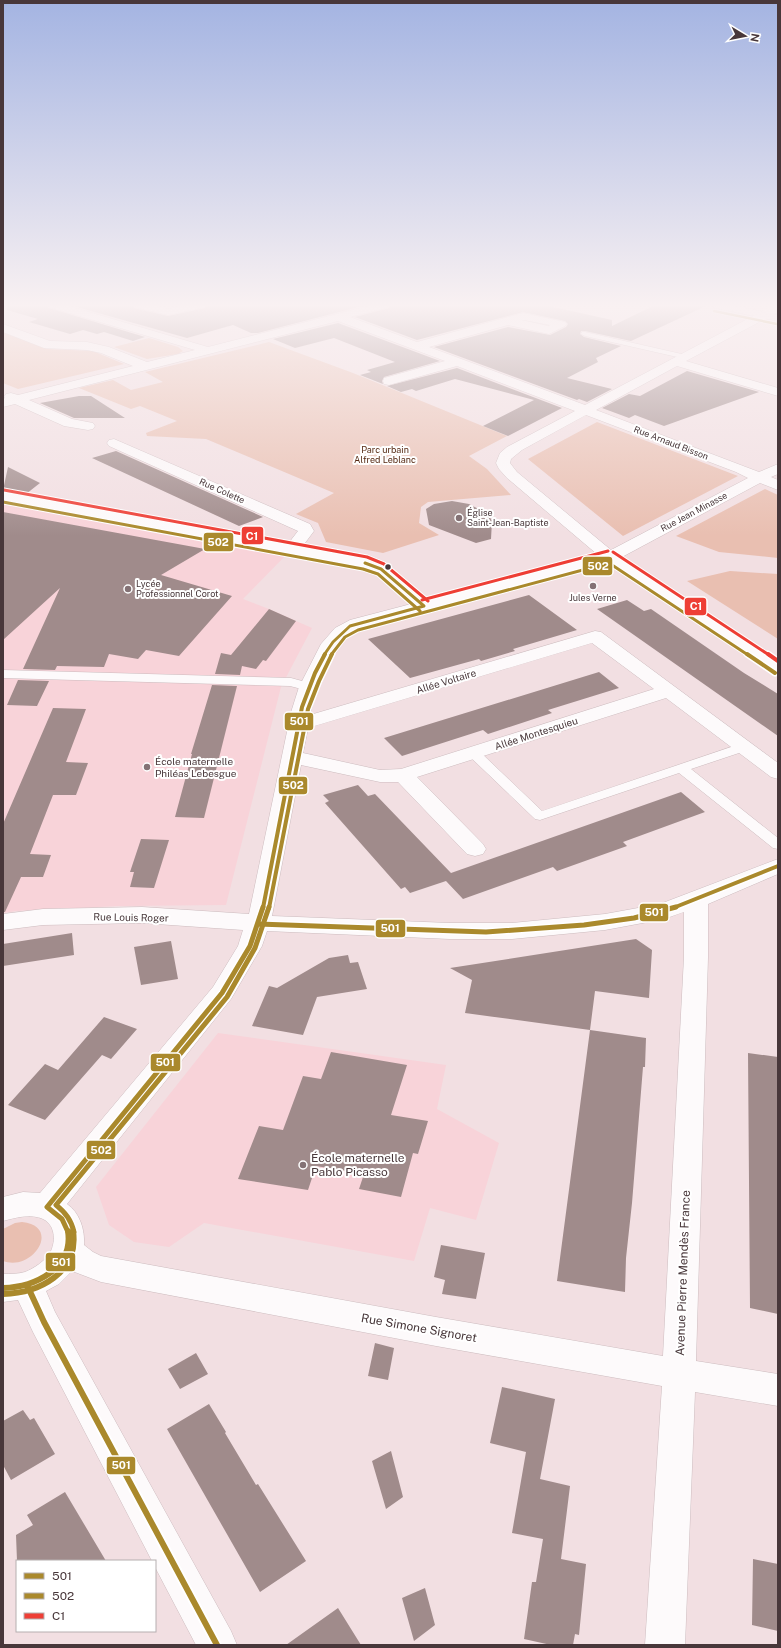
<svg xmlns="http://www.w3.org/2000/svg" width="781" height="1648" viewBox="0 0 781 1648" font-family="'Public Sans',sans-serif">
  <rect width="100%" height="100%" fill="#f2dfe2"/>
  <path fill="#f8d3d9" d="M3 501 289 552 243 599 269 609 312 628 281 687 226 905 119 906 16 911 3 913Z
    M218 1033 446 1065 437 1109 499 1143 476 1220 430 1208 414 1261 204 1223 169 1247 134 1242 109 1225 96 1187Z"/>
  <path fill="#e9bfb1" d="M3 331 47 349 93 351 124 364 18 389 3 383Z
    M149 338 178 347 183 351 178 354 147 359 114 347Z
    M269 342 353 373 507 436 469 456 487 469 511 495 428 502 421 507 419 523 439 535 383 553 326 542 318 523 296 514 334 493 206 439 147 436 146 433 177 421 140 406 131 409 79 388 113 380 131 390 163 382 145 372Z
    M597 422 738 476 623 536 528 459Z
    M765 489 778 495V558L719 552 676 536Z
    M730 571 778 574V639L687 581Z
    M22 1222C62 1226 33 1272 3 1261V1229L15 1223Z"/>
  <path fill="#a08b8b" d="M7 305H46L49 308 145 337 133 341 104 332 97 334 83 330 70 334 29 322 38 319 7 310Z
    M70 305H131L134 308 168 316 205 308 208 305H366L258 333H251L233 325 187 338Z
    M392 305H544L612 320V326L655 305H708L631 341 585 331H581L580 334 584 337 621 346 596 358 598 362 567 378 612 389 587 402 579 399 577 400 434 347 508 327 550 335 566 327 568 324 565 321 523 312 417 340 355 317 389 308Z
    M338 323 440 361 384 377 382 381 383 384 360 375 371 372 367 370 395 362 334 338 295 348 273 339Z
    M457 368 562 408 508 436 483 426 534 400 455 379 416 391 412 389 401 392 387 386Z
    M687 371 759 392 664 426 635 415 629 418 602 408 629 394 640 396Z
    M79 396H91L125 418H74L40 403Z
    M116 451 263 517 239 526 92 458Z
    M8 467 40 483 26 494 3 490Z
    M452 501 469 504 488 514 492 521 491 539 476 543 429 525 426 509 434 504Z
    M3 512 205 549 161 575 232 596 179 656 146 650 138 659 109 654 104 667 57 666 55 670 23 669 60 588 3 640Z
    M529 595 577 630 513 649 515 651 481 661 479 659 410 678 368 639Z
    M627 600 644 611 651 609 744 673 778 694V736L597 609Z
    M269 609 296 621 266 661 263 660 256 669 242 666 240 675 215 674 221 653 231 655Z
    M599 672 619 688 548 710 552 713 488 734 483 730 402 756 384 738Z
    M18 680 49 681 37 706 7 705Z
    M212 685 237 686 204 818 175 817 192 754H191Z
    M53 708 86 709 66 762 88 763 76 795H53L30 854 51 855 43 877H21L5 912H3V824Z
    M358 785 368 796 375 794 451 873 681 792 705 812 623 842 627 846 557 871 553 867 463 899 446 881 410 893 405 887 401 889 325 803 329 801 323 795Z
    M141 839 169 840 154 888 130 887 134 872H130Z
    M72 933 74 955 3 966V944Z
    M636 939 652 950 649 998 595 991 590 1030 465 1013 472 980 450 968Z
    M171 941 178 979 141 985 134 947Z
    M348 955 350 963 358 962 367 989 317 997 303 1035 252 1026 269 986 277 988 329 958Z
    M104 1017 137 1029 111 1059 102 1055 45 1120 8 1105 45 1064 58 1070Z
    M590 1030 646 1038 645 1067H643L632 1203 626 1258 625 1292 557 1281Z
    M331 1052 407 1065 391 1115 428 1121 418 1154 413 1153 401 1197 359 1189 364 1174 316 1166 308 1190 238 1179 259 1126 283 1130 303 1076 321 1079Z
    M748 1053 778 1057V1314L750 1308Z
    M441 1245 485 1253 476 1299 442 1294 445 1280 434 1277Z
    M375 1343 394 1348 388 1380 368 1376Z
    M196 1353 208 1374 180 1389 168 1369Z
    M502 1387 555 1399 540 1479 570 1486 561 1559 586 1564 579 1635 575 1634 573 1645H551L524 1639 532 1582H536L543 1539 512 1533 526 1452 490 1443Z
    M209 1404 226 1432 225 1433 256 1485 258 1484 306 1561 260 1592 167 1429Z
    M23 1410 30 1420 34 1418 55 1454 11 1480 3 1465V1421Z
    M391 1451 403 1497 386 1509 372 1461Z
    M65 1492 106 1561H17L16 1535 33 1525 27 1515Z
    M753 1559 778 1564V1631L752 1625Z
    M425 1588 435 1625 414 1641 402 1598Z
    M338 1608 361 1645H286Z"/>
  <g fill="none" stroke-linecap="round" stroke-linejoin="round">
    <g stroke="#cdbcbf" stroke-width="1">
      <path id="lane" d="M582 332H585L686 355 690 357 686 359 585 336 581 334Z
        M3 670 291 678 313 684 315 687 313 690 309 691 290 686 3 678Z
        M743 743 748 744 749 747 748 750 691 769 778 838V849L773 848 679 773 540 820 535 819 466 753 468 750H478L542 811Z"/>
    </g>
    <g stroke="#cdbcbf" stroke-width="1">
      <path id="street" d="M47 305H65L208 347 372 305H391L389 307 350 317 417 342 523 313 565 322 567 324 565 326 549 334 508 325 429 347 585 405 774 305H778V312L686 361 778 388V396L677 366 596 410 759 472 778 464V474L771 477 778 480V490L760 483 622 557 778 660V674L771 672 607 563 362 628C357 631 351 633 346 637 331 651 314 694 310 715L595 631 601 632 778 763V779L771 777 666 698 417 777 483 844 486 849 483 854 475 856 467 854 398 782H380L301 765 272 916 450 923H512L605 914 660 904 778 859V874L708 904V957L696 1361 778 1374V1406L695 1392 685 1645H645L662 1386 436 1346 101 1282 72 1271 59 1284 46 1291 55 1312 231 1631 237 1645H196L155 1567V1561H152L33 1332 18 1300 3 1302V1274C10 1274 18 1274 25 1272 33 1269 47 1260 51 1251 56 1240 55 1225 43 1219 31 1213 14 1218 3 1221V1197L23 1192 40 1193 213 987 238 946 243 930 142 923 43 925 3 930V914L43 909 142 907 249 914 288 727 287 725 299 687 321 644 335 628 350 620 411 604 375 573 361 567 3 501V491L288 544 298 531 109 446 107 443 109 440 114 439 310 524 314 531 302 547 365 558 387 565 427 600 598 555 507 478 499 469 496 463 500 453 507 447 575 411 457 366 389 385 384 384 383 381 384 378 445 361 338 321 29 400 72 419 93 423 95 426 93 429 88 430 64 426 15 404 3 407V399L5 398 4 397 6 394 11 393 18 395 133 366 101 353 87 350 44 348 3 332V324L50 341 87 342 109 347 147 362 195 350 49 307ZM521 320H524L550 325 548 326ZM586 415 736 472 748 478 611 550 517 472 510 463 511 459 522 450ZM592 643 654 689 401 769 380 770 303 753 308 728ZM684 912V957L663 1356 436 1317 101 1256 93 1252 84 1245C85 1230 80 1213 67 1204L231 999 262 946 267 931 450 939H512L605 930 664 919Z
        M132 305H152L168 309 186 305H207L205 307 168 315 134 307Z"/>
    </g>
    <g stroke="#cdbcbf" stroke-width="1">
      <path id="secondary" d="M709 305H731L778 315V321L715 308Z"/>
    </g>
    <use href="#lane" fill="#fdfafb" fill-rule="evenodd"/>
    <use href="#street" fill="#fdfafb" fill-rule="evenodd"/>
    <use href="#secondary" fill="#f4edf0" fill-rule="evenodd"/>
    <g stroke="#fff" stroke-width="5">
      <path id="bus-1-far3" d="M365 563 381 569 424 606
        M324 655 333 642 350 626 424 606"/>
    </g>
    <g stroke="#fff" stroke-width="7">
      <path id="bus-1-far2" d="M263 908 302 707 315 673 325 654
        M673 908 778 866"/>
    </g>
    <g stroke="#fff" stroke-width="8">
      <path id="bus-1-far1" d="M258 924 486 932 584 925 634 918 676 907
        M47 1207 222 993 250 946 263 907
        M47 1207 62 1219 68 1232"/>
    </g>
    <g stroke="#fff" stroke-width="10">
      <path id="bus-1" d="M27 1285 44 1322 217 1645
        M3 1288C34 1287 74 1269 68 1231"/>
    </g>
    <g stroke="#fff" stroke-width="4">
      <path id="bus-2-far4" d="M714 311 777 324"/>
    </g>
    <g stroke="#fff" stroke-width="5">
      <path id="bus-2-far3" d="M3 502 363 569 378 574 420 611
        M331 655 345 637 358 630 609 563 748 655"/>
    </g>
    <g stroke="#fff" stroke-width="7">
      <path id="bus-2-far2" d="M747 654 775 673
        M269 908 308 709 319 681 332 654"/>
    </g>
    <g stroke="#fff" stroke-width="8">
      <path id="bus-2-far1" d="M74 1232C71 1220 66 1213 56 1205L227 997 255 948 269 907"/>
    </g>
    <g stroke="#fff" stroke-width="10">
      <path id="bus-2" d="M3 1294C39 1293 79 1273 73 1231"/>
    </g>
    <g stroke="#fff" stroke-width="5">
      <path id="bus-3-far1" d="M4 490 367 557 384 564 428 601
        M613 552 769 655
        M422 600 608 551"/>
    </g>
    <g stroke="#fff" stroke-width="7">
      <path id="bus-3" d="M768 654 778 661"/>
    </g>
    <use href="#bus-1-far3" stroke="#aa892c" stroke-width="3"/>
    <use href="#bus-1-far2" stroke="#aa892c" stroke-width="4"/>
    <use href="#bus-1-far1" stroke="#aa892c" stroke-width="5"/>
    <use href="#bus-1" stroke="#aa892c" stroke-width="6"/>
    <use href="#bus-2-far4" stroke="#aa892c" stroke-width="2.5"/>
    <use href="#bus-2-far3" stroke="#aa892c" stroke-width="3"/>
    <use href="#bus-2-far2" stroke="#aa892c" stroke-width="4"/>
    <use href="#bus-2-far1" stroke="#aa892c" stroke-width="5"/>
    <use href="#bus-2" stroke="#aa892c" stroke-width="6"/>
    <use href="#bus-3-far1" stroke="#ee3e35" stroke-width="3"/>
    <use href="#bus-3" stroke="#ee3e35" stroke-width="4"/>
  </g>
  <linearGradient id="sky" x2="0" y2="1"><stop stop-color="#a4b4e2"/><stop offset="0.57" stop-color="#f9f1f2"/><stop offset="1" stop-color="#f9f1f2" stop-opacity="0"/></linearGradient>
  <rect width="781" height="536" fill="url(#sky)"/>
  <g fill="#847275" stroke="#fff" stroke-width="1.5">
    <circle cx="459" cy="518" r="4"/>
    <circle cx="593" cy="586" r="4"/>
    <circle cx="128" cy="589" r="4"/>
    <circle cx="147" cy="767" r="4"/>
    <circle cx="303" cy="1165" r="4"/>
  </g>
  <circle fill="#48373a" stroke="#fff" stroke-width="1.5" cx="388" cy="567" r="3.5"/>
  <g text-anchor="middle" stroke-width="4" stroke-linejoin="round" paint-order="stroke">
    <g font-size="9" fill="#48373a" stroke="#fff">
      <text transform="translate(671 443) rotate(21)" y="3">Rue Arnaud Bisson</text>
      <text transform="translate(222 491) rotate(24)" y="3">Rue Colette</text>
      <text transform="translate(694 512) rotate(-28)" y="3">Rue Jean Minasse</text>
    </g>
    <g font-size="9" fill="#552912" stroke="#fff">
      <text x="385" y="453">Parc urbain<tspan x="385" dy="10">Alfred Leblanc</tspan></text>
    </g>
    <g font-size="9" fill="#48373a" stroke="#fff" text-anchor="start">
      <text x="467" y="516">Église<tspan x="467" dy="10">Saint-Jean-Baptiste</tspan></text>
      <text x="136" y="587">Lycée<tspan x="136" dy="10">Professionnel Corot</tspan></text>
      <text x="593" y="601" text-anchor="middle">Jules Verne</text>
    </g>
    <g font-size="10" fill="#48373a" stroke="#fff">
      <text transform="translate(446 681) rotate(-17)" y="4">Allée Voltaire</text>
      <text transform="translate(536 733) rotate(-18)" y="4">Allée Montesquieu</text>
      <text transform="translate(131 917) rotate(1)" y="4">Rue Louis Roger</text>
    </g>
    <g font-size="10" fill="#48373a" stroke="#fff" text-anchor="start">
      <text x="155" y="765">École maternelle<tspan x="155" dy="12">Philéas Lebesgue</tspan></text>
    </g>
    <g font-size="12" fill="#48373a" stroke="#fff" text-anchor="start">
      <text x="311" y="1162">École maternelle<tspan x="311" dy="14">Pablo Picasso</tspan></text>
    </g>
    <g font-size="12" fill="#48373a" stroke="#fff">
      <text transform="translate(683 1273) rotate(-88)" y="4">Avenue Pierre Mendès France</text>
      <text transform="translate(419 1328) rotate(10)" y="4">Rue Simone Signoret</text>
    </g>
  </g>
  <g stroke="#fff" stroke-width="1.5">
    <rect x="241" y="526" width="23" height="19" rx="4" fill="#ee3e35"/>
    <rect x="203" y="532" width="31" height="20" rx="4" fill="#aa892c"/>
    <rect x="582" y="556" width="31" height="20" rx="4" fill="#aa892c"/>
    <rect x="684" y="597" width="23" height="19" rx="4" fill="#ee3e35"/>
    <rect x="284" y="712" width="30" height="19" rx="4" fill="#aa892c"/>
    <rect x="278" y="776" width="30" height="19" rx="4" fill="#aa892c"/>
    <rect x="639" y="903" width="30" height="19" rx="4" fill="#aa892c"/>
    <rect x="375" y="919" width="31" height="19" rx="4" fill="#aa892c"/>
    <rect x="150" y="1053" width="31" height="19" rx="4" fill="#aa892c"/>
    <rect x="86" y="1140" width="30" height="20" rx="4" fill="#aa892c"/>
    <rect x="45" y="1252" width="31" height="20" rx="4" fill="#aa892c"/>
    <rect x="106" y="1456" width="30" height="19" rx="4" fill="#aa892c"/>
  </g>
  <g font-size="11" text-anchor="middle" font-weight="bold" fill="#fff">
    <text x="252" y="540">C1</text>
    <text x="218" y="546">502</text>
    <text x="598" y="570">502</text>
    <text x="696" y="610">C1</text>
    <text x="299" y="725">501</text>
    <text x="293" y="789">502</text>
    <text x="654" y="916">501</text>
    <text x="390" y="932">501</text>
    <text x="165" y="1066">501</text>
    <text x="101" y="1154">502</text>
    <text x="61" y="1266">501</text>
    <text x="121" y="1469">501</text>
  </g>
  <rect width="781" height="1648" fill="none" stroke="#48373a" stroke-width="8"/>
  <rect x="16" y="1560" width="140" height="72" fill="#ffffff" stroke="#b6afb0"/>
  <rect x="24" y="1573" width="20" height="6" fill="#aa892c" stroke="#b6afb0"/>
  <text x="52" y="1580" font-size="12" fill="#48373a">501</text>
  <rect x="24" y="1593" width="20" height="6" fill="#aa892c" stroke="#b6afb0"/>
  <text x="52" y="1600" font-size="12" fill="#48373a">502</text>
  <rect x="24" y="1613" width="20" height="6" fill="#ee3e35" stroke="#b6afb0"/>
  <text x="52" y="1620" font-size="12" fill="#48373a">C1</text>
  <g transform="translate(745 36) rotate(100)" stroke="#ffffff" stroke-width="3" paint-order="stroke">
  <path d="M0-3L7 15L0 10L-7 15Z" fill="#48373a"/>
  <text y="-6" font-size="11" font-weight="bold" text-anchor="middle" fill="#48373a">N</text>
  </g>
</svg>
